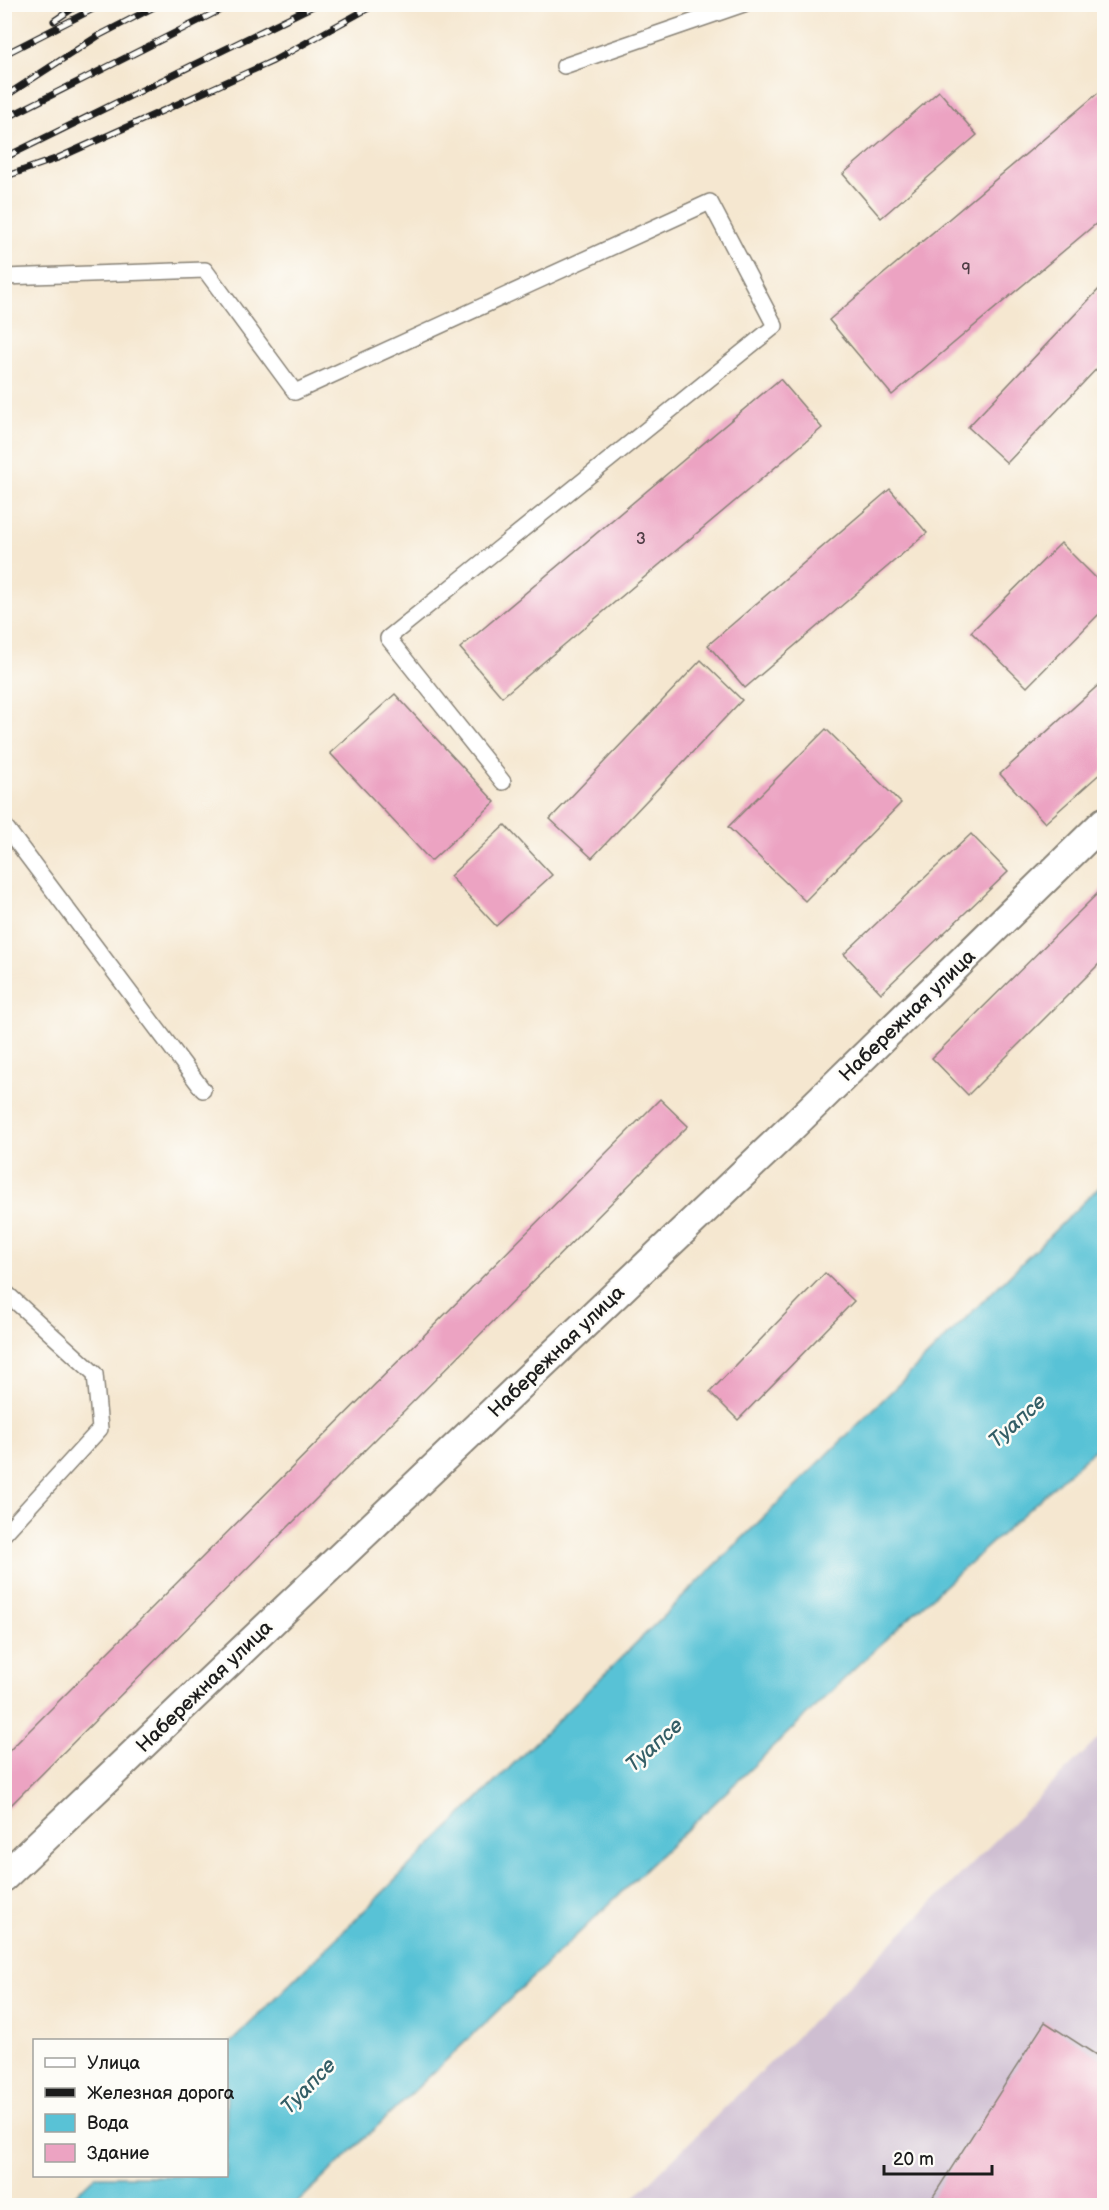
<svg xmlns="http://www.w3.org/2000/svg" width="1109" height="2210" viewBox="0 0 1109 2210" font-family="'Balsamiq Sans',sans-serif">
  <rect width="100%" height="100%" fill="#fdfcf7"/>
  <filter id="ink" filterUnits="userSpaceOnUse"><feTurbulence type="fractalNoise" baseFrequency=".0167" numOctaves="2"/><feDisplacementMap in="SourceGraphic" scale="12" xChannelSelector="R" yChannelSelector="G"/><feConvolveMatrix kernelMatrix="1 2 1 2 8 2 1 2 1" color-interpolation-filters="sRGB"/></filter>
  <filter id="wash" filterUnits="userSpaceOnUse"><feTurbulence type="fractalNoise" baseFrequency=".008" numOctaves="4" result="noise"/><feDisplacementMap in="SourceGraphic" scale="24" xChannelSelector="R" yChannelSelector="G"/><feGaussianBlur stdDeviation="1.35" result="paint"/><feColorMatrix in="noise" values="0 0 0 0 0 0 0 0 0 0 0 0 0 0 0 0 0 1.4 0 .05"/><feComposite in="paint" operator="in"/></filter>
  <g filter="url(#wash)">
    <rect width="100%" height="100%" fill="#f5e7d0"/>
    <path fill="#cebed1" d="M1104 1733V2205H626Z"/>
    <path fill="#59c2d6" stroke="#3a6f79" stroke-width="1.5" d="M1104 1182V1441L889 1636 295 2205H64L95 2176H226L227 2046Z"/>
    <g id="blocks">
      <path fill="#eca3c2" d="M1104 88V217L892 395 829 320Z
        M939 91 977 135 881 218 843 174Z
        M1104 284V361L1007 463 968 427Z
        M780 379 822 428 502 697 460 648Z
        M890 489 927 533 745 688 708 645Z
        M1061 543 1104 586V609L1027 687 971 632Z
        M701 660 742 700 592 858 550 819Z
        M1104 680V770L1045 823 1000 774Z
        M395 694 495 802 431 861 330 753Z
        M826 729 901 803 805 901 728 827Z
        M505 825 552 875 496 926 450 876Z
        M971 834 1008 872 881 993 844 954Z
        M1104 887V959L968 1095 932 1058Z
        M660 1099 688 1126 4 1812V1756Z
        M825 1273 854 1301 738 1420 710 1392Z
        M1045 2022 1104 2060V2206H927Z"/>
    </g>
  </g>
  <g filter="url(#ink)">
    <use href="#blocks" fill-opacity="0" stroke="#888276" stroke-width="1.5"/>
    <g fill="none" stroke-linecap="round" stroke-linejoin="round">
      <g stroke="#888276" stroke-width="18">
        <path id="service" d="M564 66 744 4
          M4 277 205 270 295 392 710 202 775 326 388 638 503 782
          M4 825 203 1090
          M4 1291 95 1374 100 1429 4 1534"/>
      </g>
      <g stroke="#888276" stroke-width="32">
        <path id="minor" d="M4 1877 795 1124 1104 822"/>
      </g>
      <use href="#service" stroke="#fff" stroke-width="15"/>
      <use href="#minor" stroke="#fff" stroke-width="28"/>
      <g stroke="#1c1c1c" stroke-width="7">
        <path id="rail" d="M54 21 79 4
          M9 52 103 4
          M4 97 98 36 160 4
          M4 119 232 4
          M4 158 317 4
          M4 177 58 158 273 61 376 4"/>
      </g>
      <use href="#rail" stroke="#fdfcf7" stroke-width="4.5" stroke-dasharray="14" stroke-linecap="butt"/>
    </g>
  </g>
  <g text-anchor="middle" stroke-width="5" stroke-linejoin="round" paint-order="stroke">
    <g font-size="16" fill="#503e46">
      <text x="966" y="274">9</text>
      <text x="641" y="544">3</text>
    </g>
    <g font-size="20" fill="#1c1c1c" stroke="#fdfcf7">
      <text transform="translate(907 1015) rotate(-44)" y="7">Набережная улица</text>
      <text transform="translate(556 1351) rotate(-44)" y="7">Набережная улица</text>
      <text transform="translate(204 1686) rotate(-44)" y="7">Набережная улица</text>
    </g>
    <g font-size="21" font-style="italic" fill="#345e66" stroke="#fdfcf7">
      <text transform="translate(1017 1421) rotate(-42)" y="7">Туапсе</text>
      <text transform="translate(654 1745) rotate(-42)" y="7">Туапсе</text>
      <text transform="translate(308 2086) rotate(-46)" y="7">Туапсе</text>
    </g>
  </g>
  <rect width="1109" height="2210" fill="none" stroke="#fdfcf7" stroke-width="24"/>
  <rect x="33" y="2039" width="195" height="138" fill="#fdfcf7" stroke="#a3a29f" stroke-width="1.5"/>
  <rect x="45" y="2058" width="30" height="9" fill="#ffffff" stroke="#a3a29f" stroke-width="1.5"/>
  <text x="87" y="2069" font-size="18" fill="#1c1c1c">Улица</text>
  <rect x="45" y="2088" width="30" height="9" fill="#1c1c1c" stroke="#a3a29f" stroke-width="1.5"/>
  <text x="87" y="2099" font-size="18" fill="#1c1c1c">Железная дорога</text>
  <rect x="45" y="2114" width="30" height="18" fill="#59c2d6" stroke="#a3a29f" stroke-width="1.5"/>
  <text x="87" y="2129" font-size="18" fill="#1c1c1c">Вода</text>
  <rect x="45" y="2144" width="30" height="18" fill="#eca3c2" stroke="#a3a29f" stroke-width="1.5"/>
  <text x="87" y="2159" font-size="18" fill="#1c1c1c">Здание</text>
  <path d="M884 2165v9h108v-9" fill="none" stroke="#1c1c1c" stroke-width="3"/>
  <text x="893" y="2165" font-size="18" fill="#1c1c1c" stroke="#fdfcf7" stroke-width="4.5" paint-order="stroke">20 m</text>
</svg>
